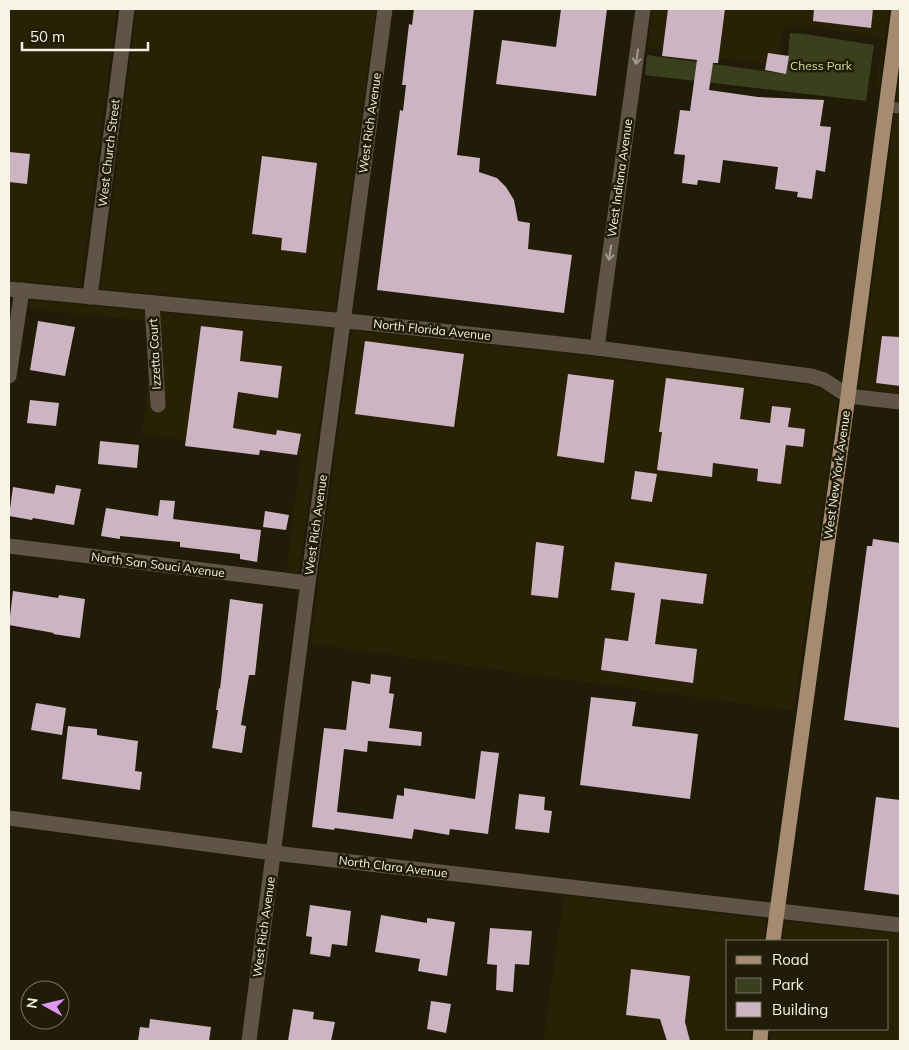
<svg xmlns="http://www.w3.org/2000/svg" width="909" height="1050" viewBox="0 0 909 1050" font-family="Mulish,sans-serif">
  <rect width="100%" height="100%" fill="#211c08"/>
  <path fill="#282105" d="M9 9H117L81 287 9 280Z
    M137 9H376L335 311 101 289Z
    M653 9H889L878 89H876L882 43 880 40 875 37 807 26 788 25 784 28 782 32 779 66 648 48Z
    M900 72V394L859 389Z
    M30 300 333 328 299 573 286 572 301 456 142 434 155 322 29 309Z
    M352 330 595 357 809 385 820 388 838 400 794 711 310 644Z
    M564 895 766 919 763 941H728V1029H752L750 1041H543Z
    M785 921 900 934V1041H770L771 1029H888V941H783Z"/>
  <path fill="#3a3f1e" d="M790 33 805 34 874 45 866 101 645 75 647 55 786 74Z"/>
  <path fill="#ccb4c3" d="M414 9H474L457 155 480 158 479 172 497 178 506 187 514 200 518 221 530 223 528 249 572 255 564 313 377 290 400 110 403 111 406 85H402L409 24 412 25Z
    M561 9H607L596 96 496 84 502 40 556 47Z
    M668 9H725L718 63H713L709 90 758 97 824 100 820 126 831 127 825 172 816 170 812 199 797 197 798 192 775 189 778 167 723 160 720 183 698 180 697 185 682 183 685 155 674 154 680 110 690 111 697 60 662 56Z
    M814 9H873L871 28 813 21Z
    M768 53 789 56 786 74 765 70Z
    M9 152 30 154 27 184 9 182Z
    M262 156 317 163 306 253 281 250 282 238 252 234Z
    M38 321 75 327 65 376 30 370Z
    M201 326 243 331 240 361 282 366 278 398 238 392 233 428 276 435 277 430 301 434 297 455 260 450 259 455 185 446Z
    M882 336 900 337V386L876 383Z
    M365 341 464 354 454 427 355 414Z
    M568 374 614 380 604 463 557 456Z
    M666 378 744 388 740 419 770 423 772 406 791 408 788 427 805 429 803 447 786 445 781 484 757 481 758 469 713 463 712 477 657 470 662 432H659Z
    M30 400 59 403 56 426 27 423Z
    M100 441 139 445 137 468 98 464Z
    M635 471 657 474 652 502 631 499Z
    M56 485 81 489 74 525 33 518 32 520 9 516 13 487 54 494Z
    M160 500 175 501 173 519 261 530 257 562 240 559V554L180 547V542L120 536V539L101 536 106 508 158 516Z
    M265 511 289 515 286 530 263 527Z
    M873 539 900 543V728L844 720 867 546H872Z
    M536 542 564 546 558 598 531 595Z
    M615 562 707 574 703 604 661 599 655 644 697 649 693 683 601 670 605 638 628 641 635 593 611 590Z
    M13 591 58 598 59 595 85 599 80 638 53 634 54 633 9 625Z
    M230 599 263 604 255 675H249L241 725 246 726 242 753 212 748 218 710H216L219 688 220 689Z
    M371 674 391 677 389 693 394 694 389 728 422 732 421 746 368 741 367 752 344 749 337 812 393 819 397 795 404 796V788L475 799 481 751 499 753 488 834 450 829 449 835 414 829 412 839 335 828 334 830 312 827 324 728 346 730 352 681 370 684Z
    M591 697 636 702 632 726 698 734 690 799 580 785Z
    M36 703 66 708 62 735 31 730Z
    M68 726 97 729V735L138 741 135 771 142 772 140 790 62 779Z
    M519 794 545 797 544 810 552 811 549 833 515 829Z
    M876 797 900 800V895L864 890Z
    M310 905 351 911 347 946 332 944 330 957 310 954 312 937 306 936Z
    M381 915 427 923V918L455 922 447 976 418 971 420 959 375 952Z
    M490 928 532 931 529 965 515 964 513 992 496 990 497 965 487 964Z
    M631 969 690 976 685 1022 690 1041H667L660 1019 626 1015Z
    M431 1001 451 1004 446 1033 427 1029Z
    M293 1009 314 1012 313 1019 335 1022 331 1041H288Z
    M150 1019 211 1027 209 1041H138L140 1027 149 1028Z"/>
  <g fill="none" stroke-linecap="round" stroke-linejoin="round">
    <path stroke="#605447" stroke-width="11" d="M886 107 900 108"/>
    <path stroke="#605447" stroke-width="15" d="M90 297 127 9
      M152 303 158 405
      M597 348 643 9
      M9 376 22 290
      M9 546 308 583
      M249 1041 308 583 385 9"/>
    <path stroke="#605447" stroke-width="15" d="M9 289 367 323 597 348 811 376 824 380 848 396 900 402
      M9 818 274 853 900 925"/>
    <path stroke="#a58c71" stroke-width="15" d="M773 941 848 396 899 9
      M760 1041 761 1029"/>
  </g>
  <defs><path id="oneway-shaft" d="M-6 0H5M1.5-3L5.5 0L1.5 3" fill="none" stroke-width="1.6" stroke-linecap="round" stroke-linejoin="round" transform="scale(1.25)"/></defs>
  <g stroke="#a49c8f">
    <use href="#oneway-shaft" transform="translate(637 57) rotate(98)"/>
    <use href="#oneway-shaft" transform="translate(610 253) rotate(98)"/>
  </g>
  <g text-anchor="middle" stroke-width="5" stroke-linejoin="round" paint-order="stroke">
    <g font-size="12" fill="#d1de9b" stroke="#211c08">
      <text x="821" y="70">Chess Park</text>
    </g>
    <g font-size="12" fill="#f7f4e7" stroke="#211c08">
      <text transform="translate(370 123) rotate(-82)" y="4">West Rich Avenue</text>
      <text transform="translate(109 153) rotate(-83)" y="4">West Church Street</text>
      <text transform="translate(620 178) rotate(-82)" y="4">West Indiana Avenue</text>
      <text transform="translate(432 330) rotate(6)" y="4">North Florida Avenue</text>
      <text transform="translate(155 354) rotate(-93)" y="4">Izzetta Court</text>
      <text transform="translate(837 475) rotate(-82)" y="4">West New York Avenue</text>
      <text transform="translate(316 525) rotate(-82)" y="4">West Rich Avenue</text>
      <text transform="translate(158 565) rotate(7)" y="4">North San Souci Avenue</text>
      <text transform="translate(393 867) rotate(7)" y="4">North Clara Avenue</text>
      <text transform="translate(264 927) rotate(-82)" y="4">West Rich Avenue</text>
    </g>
  </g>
  <rect width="909" height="1050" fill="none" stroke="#f7f4e7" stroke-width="20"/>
  <rect x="726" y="940" width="162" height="90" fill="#211c08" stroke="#777261"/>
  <rect x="736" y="956" width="25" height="8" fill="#a58c71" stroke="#777261"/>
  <text x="772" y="965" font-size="15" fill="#f7f4e7">Road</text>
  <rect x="736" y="978" width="25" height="15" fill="#3a3f1e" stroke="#777261"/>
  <text x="772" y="990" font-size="15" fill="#f7f4e7">Park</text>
  <rect x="736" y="1002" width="25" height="15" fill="#ccb4c3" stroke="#777261"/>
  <text x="772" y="1015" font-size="15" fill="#f7f4e7">Building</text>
  <g transform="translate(45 1005) rotate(278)"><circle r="24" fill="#211c08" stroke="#777261"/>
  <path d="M0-4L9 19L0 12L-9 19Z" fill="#de98f3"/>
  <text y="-8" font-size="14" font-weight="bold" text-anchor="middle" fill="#f7f4e7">N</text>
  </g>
  <path d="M22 42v8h126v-8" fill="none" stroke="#f7f4e7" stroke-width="2.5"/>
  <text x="30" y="42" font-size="15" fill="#f7f4e7" stroke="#211c08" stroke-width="4" paint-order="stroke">50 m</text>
</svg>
